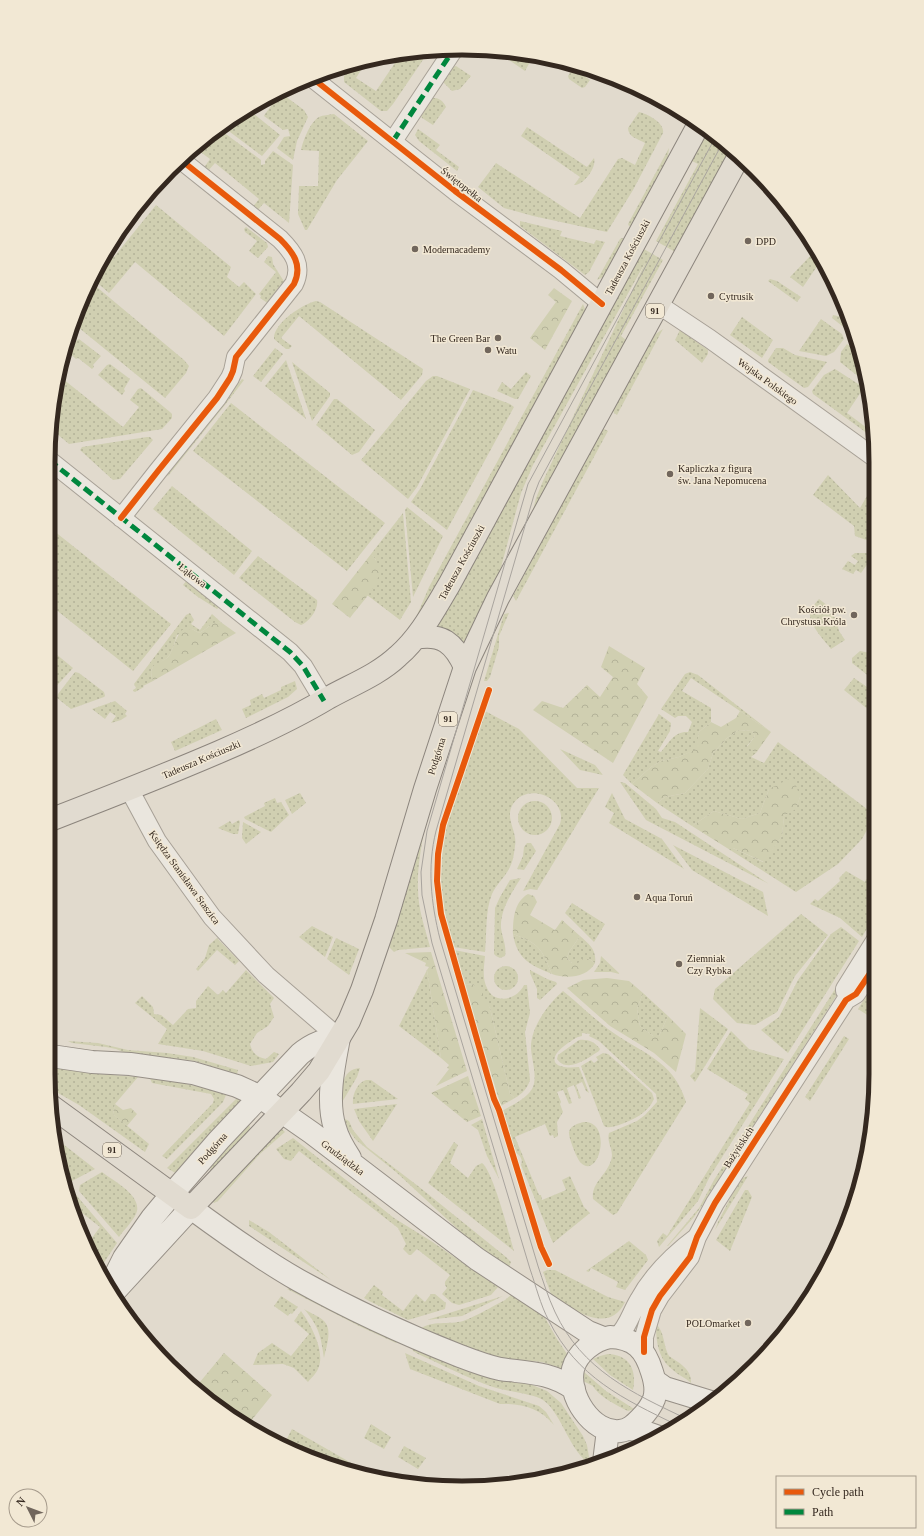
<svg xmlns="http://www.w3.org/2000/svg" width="924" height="1536" viewBox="0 0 924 1536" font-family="Georgia,serif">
  <defs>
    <pattern id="green-dots" width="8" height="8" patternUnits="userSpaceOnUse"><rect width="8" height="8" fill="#d0cfb1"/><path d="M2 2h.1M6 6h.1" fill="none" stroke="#b3b298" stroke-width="1.8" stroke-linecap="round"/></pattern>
    <pattern id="forest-crowns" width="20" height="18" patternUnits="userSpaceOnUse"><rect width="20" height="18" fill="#d0cfb1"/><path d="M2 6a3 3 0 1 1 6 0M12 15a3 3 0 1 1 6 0" fill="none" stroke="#b3b298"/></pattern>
  </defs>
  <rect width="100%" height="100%" fill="#e1dacd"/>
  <path fill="url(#green-dots)" d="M429 51 393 104 387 111H381L344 82V76L351 65 357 63 363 67 356 78 376 91 401 54Z
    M496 51 517 53 530 62 525 71Z
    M456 66 471 76 460 89 452 91 442 81 452 67Z
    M573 68 590 80 585 87 582 88 569 79 568 76Z
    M281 93 304 110 308 117 297 141 293 160 277 148 284 137 290 136 288 129 283 130 264 116 265 114Z
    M430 98C437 97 443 100 446 107L433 125 422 118 420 114Z
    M248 109 280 135 262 156 222 126 232 118Z
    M639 112C648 114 665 123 663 133L633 190 607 232 533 216 504 208 478 187 496 163 580 218 618 159 622 158 635 165 645 143C638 139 628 137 628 128Z
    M334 114 368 141 337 180 307 230H305L298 214 299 186H318L319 151 301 150C303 141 310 122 319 117 323 115 329 115 334 114Z
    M527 127 587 167 594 158C597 167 584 185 574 185L580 177 521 136Z
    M219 129 261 160V165L265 164V161L273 151 293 165 289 223 264 203 256 212 252 208 259 199 215 163 207 172 203 169 210 159 195 148Z
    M418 129 440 145 436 150 459 167 457 171 419 141 415 135Z
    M706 130 731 152 677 253 656 241 698 164 690 160Z
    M669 148 667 165 632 228 629 226 628 224Z
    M156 205 231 267 227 277 239 287 244 282 256 294 224 336 135 262 109 293 94 280 106 255 110 254 114 257Z
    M520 221 562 231 560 236 594 244 596 240 605 242 589 272 585 275 520 226Z
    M246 227 267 243 268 247 258 258 249 251 257 241 245 232 244 229Z
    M622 238 627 240C619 254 613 274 597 280L620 239Z
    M642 248 663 260 621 336 626 340 530 523 536 498 543 481 646 261 533 465 521 493 500 571 466 645 453 632 434 627Z
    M816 250 822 259 803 287 790 277Z
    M268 256 272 257 273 264 285 283 269 304 260 298 261 296 259 294 276 272 264 262Z
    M770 279 777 281 801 297 797 302 768 281Z
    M92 283 184 360 189 366 186 373 165 398 73 323Z
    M316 301 320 302 423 369 422 375 401 400 299 316 281 338 292 346 289 349H286L274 339C273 323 303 304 316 301Z
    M583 304 585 309 584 317 420 618 409 634 429 587Z
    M833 315 842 317 848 315 852 326 851 328 846 329 832 318Z
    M742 317 773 340 762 358 730 335Z
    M821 319 842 334 844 339 834 352 826 356 799 351Z
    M663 329 617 415 614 413 613 410 654 335Z
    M680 330 708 350V354L702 363 675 340Z
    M79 339 101 356 93 365 94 367 92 369 78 358 76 359 68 352 76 341Z
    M847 344 859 352 864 381 840 362 841 352Z
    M275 348 283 354 261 382 253 376Z
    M776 348H783L795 355 827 362 808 387 804 388 768 362V360Z
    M286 360 306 419 265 386Z
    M292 362 330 393V396L312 421Z
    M110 364 130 379 124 389 125 391 122 395 98 375 107 365Z
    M835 369 866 389 867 396 861 392 847 413 875 434V439L813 394 812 391 824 375Z
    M526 372 531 376 518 399H515L497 391 502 382 511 389Z
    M433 376H437L470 389 417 487 408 499 361 460 426 381Z
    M60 379 62 381 63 379 123 427 139 407 130 400 138 389 141 388 170 412 172 414V418L162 429 69 444 50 428Z
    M242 379 244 380 225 405 168 476 166 474Z
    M473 390 510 404 514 407 447 530 411 502 420 489Z
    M334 399H337L375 430 359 452 352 455 316 425Z
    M231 403 385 523 347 571 193 451Z
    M604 429 608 431 516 601 513 596 601 431Z
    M147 437H150L153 440 120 479 113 480 80 450 82 447Z
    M828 475 860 508 871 489 875 492V543L855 536 854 526 813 495Z
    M172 486 252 551 234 575 153 509Z
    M407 507 443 536 413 597 405 510Z
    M403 513 411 602 400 620 367 595 375 583 376 560 371 554Z
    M49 527 171 624 133 671 50 605Z
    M855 553H866L874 555 861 573 856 570 853 574 842 569 848 561 855 565 858 561 851 556Z
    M258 556 317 600C319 609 309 622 301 625L295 622 239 578Z
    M187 580 219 607 217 609 198 597 183 585Z
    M819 599 832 609 830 612 836 619 839 631 845 640 831 649C824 640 805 621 811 609 813 606 816 602 819 599Z
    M190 613 194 620 191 624 200 630 212 614 222 623C211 621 208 629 199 633L192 629 177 635C175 641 172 654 167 658 157 666 147 664 153 681L143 686 144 687 135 692 133 691V690L136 688 134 684 186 615Z
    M509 613 499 636V647L490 677 487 681H484L504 614Z
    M50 649 73 668 51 692H50Z
    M860 651 870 653 871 658 875 661V681L852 663V658Z
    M75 672 79 673 104 692 105 696 104 697 71 709 57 698 58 694Z
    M690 672 698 675 771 732 691 678 682 691 711 708V722L699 732 697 749 679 757 661 761 651 767 632 784 623 775 659 714 671 723 670 731 658 751 661 752C669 742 675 731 688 732L692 722 686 716H678L675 718 661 709 685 674Z
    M854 678 870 689 875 691V706L870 711 844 690Z
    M295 681 297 689 288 697 246 718 242 709 251 705 250 700 262 694 264 698 281 690V687Z
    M115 701 127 711 125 714 127 716 121 720 111 723 116 716 110 712 105 719 92 709Z
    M485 711 519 729 577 788H599L537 890 530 889 523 891 560 824C568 798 528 781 513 804 504 818 518 832 515 846 514 854 513 862 509 869 504 878 496 885 492 894 485 911 487 933 485 952L453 947 442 899 441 877 443 845 447 822Z
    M216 719 222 730 175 751 171 742Z
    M739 730 752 731 755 736 747 746 756 753 751 757 764 763 778 742 875 815 862 839 838 864 796 892 727 848H733L763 862 782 836 784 816 796 808 800 797 769 789 760 813 742 819 714 811 692 826 657 803 665 797 685 793 708 769 713 753 727 738Z
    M560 749 595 765 603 775 580 770Z
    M620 782 625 783 656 809 662 818 675 822 769 884 646 820Z
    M300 793 306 803 292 814 285 800Z
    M612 793 625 819 662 839 684 869 609 823 614 813 605 807Z
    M275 798 277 803 281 802 289 815 271 832 245 819 244 817 265 806 264 803Z
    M518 818a17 17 0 1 1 34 0a17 17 0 1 1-34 0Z
    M239 820 240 822 238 834H233L218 828 230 821 232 824Z
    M243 822 261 832 246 844 242 838Z
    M424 830C421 850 417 870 418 889 418 909 425 928 430 947L398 950 394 952 390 948 388 941Z
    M527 843H531L536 851 524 870 517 869 523 856 524 847Z
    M673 845 763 892 768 916 692 870Z
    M846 871 865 882 866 879 874 883 875 882V915L862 937 840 918 810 904 815 899 818 901 840 881 839 878Z
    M521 878C512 892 500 910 501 928 502 937 507 946 505 956L500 958 496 956 494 954 495 908 500 897 510 880Z
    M572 903 605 924 594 942 565 913Z
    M801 914 828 935 795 976 777 1012 755 1025 737 1023 713 999 715 989Z
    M312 926 333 937 325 957 299 937Z
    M841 927 859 941 788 1053 761 1030 779 1017 798 980 831 934Z
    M513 934C540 944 541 948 552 974 530 965 517 959 513 934Z
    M580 936C589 944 597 950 595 963L589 959 578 963H572L567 958 569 952Z
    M217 938 239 961 235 965 217 950 198 971 196 969 205 958 209 945Z
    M336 938 359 949 349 975 327 959Z
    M861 948 865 951 706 1200 694 1217 668 1246H667L699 1208 714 1180Z
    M454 950 485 956C484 967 482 978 487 988 494 1005 517 1000 524 985H527L530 1013 525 1032 530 1080C527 1089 523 1093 515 1098L510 1094 490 1008 473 984 464 985Z
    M601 956 620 974 611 972H594L600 963Z
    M494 978a12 12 0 1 1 24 0a12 12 0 1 1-24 0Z
    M246 970 274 998 270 1004 274 1017 268 1026 257 1033 250 1044C252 1053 257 1057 266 1059L274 1052 279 1054 273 1062 251 1066 203 1051 158 1044 167 1029 135 1003 142 996 153 1007 154 1014 161 1015 173 1025 188 1009 196 1008V1001L208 986 218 995 223 990 226 993Z
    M427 970 441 1058 399 1026Z
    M530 970 547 979 556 982 557 984 540 1000 537 998V989L530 973Z
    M875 983V1020L858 1009Z
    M563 991C578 1003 592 1017 608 1029 640 1053 673 1059 686 1102L617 1213 613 1215 593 1199C591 1184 605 1176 610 1163 616 1151 606 1144 609 1133L637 1121 645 1115 657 1102 656 1094 599 1041 589 1036 590 1034 582 1033V1036C576 1037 573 1040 568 1043 545 1059 553 1070 579 1067L589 1093 586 1091 582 1082 576 1085 581 1098 579 1099 574 1085 567 1088 572 1103 569 1104 563 1090 557 1092 561 1102 560 1104 563 1112 557 1122 558 1136 554 1138 553 1135 550 1136 545 1124 515 1137 539 1195H541L542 1200 566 1190 562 1180 570 1176 584 1207 590 1213 553 1243 521 1165C523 1160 521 1156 516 1153L502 1111C512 1105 525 1100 532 1089 538 1078 532 1061 531 1049 530 1028 548 1004 563 991Z
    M643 993 668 1016 659 1036H653L640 1026 637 1009Z
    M700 1008 728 1029 695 1082 690 1076 695 1071Z
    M731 1031 749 1049 784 1059 709 1178 698 1201 659 1247 657 1241 663 1233 667 1236 750 1103 745 1099 748 1094 707 1069Z
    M844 1036 849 1039 810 1101 805 1097Z
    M579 1040C588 1039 595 1042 600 1049L599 1051C588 1058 567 1074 557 1059L558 1055Z
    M68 1041 98 1043 128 1050 167 1053 193 1057 238 1070 237 1074 195 1061 164 1057 128 1054 116 1049 106 1047 72 1043Z
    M603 1053 608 1054 652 1093 654 1099C648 1113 633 1120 619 1125 614 1126 609 1129 604 1126L581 1066 591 1060 594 1063 598 1060 596 1057Z
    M51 1067 100 1074 138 1077 115 1104 113 1114 149 1144 145 1152 79 1105 51 1089Z
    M360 1068 357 1077 341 1104C342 1089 341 1069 360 1068Z
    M149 1076 218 1091 226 1095 223 1102 167 1159 162 1156 213 1103 214 1099 211 1094 152 1083Z
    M366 1080H371L398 1099 353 1104C352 1095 357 1083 366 1080Z
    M237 1098 241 1100 240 1103 177 1174 167 1168Z
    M397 1104 373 1141 359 1121 354 1109Z
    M343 1118 349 1121 353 1130 367 1147 418 1186 506 1257 511 1262 508 1270 477 1247 396 1172 356 1140 349 1131Z
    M482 1119 499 1179 487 1156 478 1130 471 1125Z
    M584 1122C608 1121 603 1163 589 1166 587 1167 583 1165 581 1163 577 1160 568 1136 569 1132 570 1126 578 1123 584 1122Z
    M249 1124 250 1128 247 1133 210 1172 212 1163Z
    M282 1129 285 1132 260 1154 218 1201 214 1203 212 1201 278 1130Z
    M54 1137 95 1169 72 1181 62 1173Z
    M293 1138 394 1218 431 1241 498 1287 491 1295 459 1305 452 1303 442 1294 447 1288C442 1282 447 1280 450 1275L417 1249 411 1255H409L403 1249 406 1244 398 1228 299 1151 291 1161 284 1159 276 1149Z
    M454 1142 458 1145 450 1163 468 1178 476 1166 482 1163C493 1171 509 1234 514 1251L428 1183Z
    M102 1172C113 1181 144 1196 136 1214 132 1222 124 1230 119 1237L79 1191 80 1185Z
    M748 1176 715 1230 718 1222 740 1179Z
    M71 1189 117 1243 99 1270 91 1257 86 1246 100 1227 73 1206 76 1200 68 1192Z
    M745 1190H748L752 1197 730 1251 716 1240Z
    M249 1220 269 1232 331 1280 249 1226Z
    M629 1241 646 1255 648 1260 625 1290 616 1287 618 1282 591 1268 589 1272 586 1271Z
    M547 1270H555L608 1297 625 1302C609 1336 573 1309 552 1297L543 1272Z
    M374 1285 383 1292 382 1295 403 1311 416 1294 425 1302 431 1294H435L446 1303 445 1309 408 1320 369 1301 364 1298Z
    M291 1287 398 1341 396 1343 361 1327 287 1289Z
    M511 1295 544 1316 557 1339 569 1357 564 1369 542 1362 500 1358 480 1354 420 1329C432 1320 449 1325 463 1321 477 1316 491 1307 505 1300Z
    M281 1296 298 1307 292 1314 290 1313 288 1316 274 1306Z
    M503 1296 462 1316 427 1320Z
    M304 1309C310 1313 319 1316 324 1321 333 1330 326 1347 324 1358 321 1337 319 1326 304 1309Z
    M301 1311C311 1325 326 1352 318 1369 316 1374 311 1378 308 1382L294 1368 283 1364 253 1365 258 1353 272 1343 291 1356 309 1334 294 1321Z
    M656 1324C665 1332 663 1346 669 1356 679 1363 692 1369 691 1383 686 1378 678 1375 673 1370 658 1359 656 1341 656 1324Z
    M412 1347 464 1370 483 1376 527 1383 547 1391 561 1403 583 1436 587 1445 590 1463C571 1455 562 1413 543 1400 534 1394 505 1391 493 1387 467 1378 443 1365 418 1354L413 1351Z
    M405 1353 479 1386 539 1406 546 1412 554 1425C540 1408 522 1403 500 1404L410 1369Z
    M608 1354C630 1355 637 1370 633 1390L610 1375 593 1359 600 1356Z
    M584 1372 606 1391 634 1409 628 1411C618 1406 598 1396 593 1386L581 1380Z
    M371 1424 391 1437 384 1449 364 1438Z
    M292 1429 381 1480 329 1466 284 1444Z
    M404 1446 426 1458 418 1469 398 1457Z"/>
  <path fill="url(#forest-crowns)" d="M554 288 572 301 545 350 530 338 556 302 548 295Z
    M371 554C375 558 379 564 379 570 381 583 358 607 350 618L332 604Z
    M216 622 222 623 236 633 153 681C152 677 150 673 152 669 154 662 162 662 167 658 173 653 175 637 182 630L192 629 199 633C206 630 210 624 216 622Z
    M609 646 645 668 637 684 648 697 613 763 533 710 542 701 563 708 587 685 600 697 613 677 601 667Z
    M740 711 771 732 756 753 747 747 755 736 752 731 739 730 727 738 713 753 708 769 685 793 665 797 657 803 632 784 651 767 661 761 679 757 696 749 699 732 711 722 721 727 736 718Z
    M793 777 800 797 796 809 784 816 782 836 764 862 733 848H727L692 826 714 811 742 819 760 813 769 789Z
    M528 894 534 896 537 902 530 915 555 930 562 920 580 936 569 952 567 958 572 963H578L583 959H589L595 963C587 978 566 979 552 974 541 948 540 944 513 934 513 919 514 902 528 894Z
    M431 952 467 1071 436 1086 449 1069 447 1068 449 1065 441 1058 427 970 429 967 425 966 426 963 405 953Z
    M607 978 629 981 643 993 637 1009 640 1026 653 1036H659L668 1016 686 1034 676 1072 654 1053 610 1026 567 988 583 980Z
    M473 984 481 991 490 1008 510 1094 515 1098 501 1106 464 985Z
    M468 1076 481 1116 467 1122 431 1093Z
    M115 1104 123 1110 131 1108 137 1114 127 1126 113 1114Z
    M224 1353 272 1395 247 1426 232 1418 195 1388Z"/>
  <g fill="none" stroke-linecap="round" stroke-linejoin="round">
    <g stroke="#a7a096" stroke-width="20">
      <path id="street" d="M311 77 455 191 561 270 602 304
        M393 141 454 49
        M659 305 710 339 875 458
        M49 460 290 652 303 666 324 701
        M121 518 158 471 217 398 230 378 233 371 236 357 294 284C303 265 293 252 280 239L181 160
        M129 789 157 841 212 917 266 975 339 1038
        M845 991V989L875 941
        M617 1337C628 1327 631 1313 639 1300 653 1274 673 1255 697 1237
        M644 1352V1337L652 1310 660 1296 690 1257 697 1237 715 1203 846 1000 856 994 875 966"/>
    </g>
    <g stroke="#968f86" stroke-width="24">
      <path id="secondary" d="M51 1056 92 1062 130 1064 193 1073 237 1086 259 1096 312 1133 477 1259 588 1332 603 1338
        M110 1286 124 1258 152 1218 172 1194 219 1140 300 1054C312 1044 323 1039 339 1038 334 1064 326 1101 335 1128 338 1139 344 1149 350 1158
        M113 1293 191 1208C225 1233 261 1259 298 1280 350 1309 404 1334 460 1356 473 1361 486 1366 500 1369 528 1373 550 1372 574 1389
        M610 1337C635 1338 645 1349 652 1372 655 1381 657 1390 654 1399 651 1407 646 1413 640 1419 634 1425 629 1430 620 1431 592 1434 567 1395 573 1369 577 1353 594 1340 610 1337Z
        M655 1381 665 1388 714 1403
        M629 1429 642 1431 659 1437
        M604 1462 608 1430"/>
    </g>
    <g stroke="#8c857d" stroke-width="24">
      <path id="primary" d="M415 638C442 633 454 643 465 667
        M50 820C107 798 163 776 219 752 256 736 293 719 328 698 351 685 378 675 398 656 420 637 434 610 449 585L699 124
        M51 1106 191 1208 301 1092 319 1071 349 1021 362 990 386 920 425 789 465 667 498 598 738 158"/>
    </g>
    <use href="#street" stroke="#eae6de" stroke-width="18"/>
    <use href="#secondary" stroke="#eae6de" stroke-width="22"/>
    <use href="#primary" stroke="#e1dbd0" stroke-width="22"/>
    <path stroke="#a9a49e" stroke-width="1" d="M687 1419C632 1393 582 1370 555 1312 548 1297 543 1281 538 1266L440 939C431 903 427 867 436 831L534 495 539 482 722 144
      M677 1425C623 1399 577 1377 549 1321 540 1304 536 1286 530 1269L432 943 422 895 421 872 427 831 528 484 715 138"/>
    <path stroke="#00873e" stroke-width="5" stroke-dasharray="10 5" stroke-linecap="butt" d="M393 141 454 49
      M49 460 290 652 303 666 324 701"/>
    <g stroke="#f2e8d4" stroke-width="8">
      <path id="cycleway" d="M311 77 455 191 561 270 602 304
        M121 518 158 471 217 398 230 378 233 371 236 357 294 284C303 265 293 252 280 239L181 160
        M489 690 443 825 438 854 437 881 441 914 494 1099 499 1110 541 1247 549 1264
        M644 1352V1337L652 1310 660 1296 690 1257 697 1237 715 1203 846 1000 856 994 875 966"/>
    </g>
    <use href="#cycleway" stroke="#e8590c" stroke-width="6"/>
  </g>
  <g fill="#71665c" stroke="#f2e8d4" stroke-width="1.5">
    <circle cx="748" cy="241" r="4"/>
    <circle cx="415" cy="249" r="4"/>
    <circle cx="711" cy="296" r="4"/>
    <circle cx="498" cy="338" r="4"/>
    <circle cx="488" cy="350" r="4"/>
    <circle cx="670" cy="474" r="4"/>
    <circle cx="854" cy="615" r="4"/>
    <circle cx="637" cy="897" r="4"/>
    <circle cx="679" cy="964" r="4"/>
    <circle cx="748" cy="1323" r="4"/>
  </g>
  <g text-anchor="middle" stroke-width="3" stroke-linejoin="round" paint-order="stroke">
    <g fill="#f2e8d4" stroke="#6d6255" stroke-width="1">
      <rect x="646" y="304" width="18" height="14" rx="3"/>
      <rect x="439" y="712" width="18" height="14" rx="3"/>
      <rect x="103" y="1143" width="18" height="14" rx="3"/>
    </g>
    <g font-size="9" font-weight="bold" fill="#34281f">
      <text x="655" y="314">91</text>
      <text x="448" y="722">91</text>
      <text x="112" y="1153">91</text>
    </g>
    <g font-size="10" fill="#34281f" stroke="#f2e8d4">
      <text transform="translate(462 184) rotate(38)" y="4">Świętopełka</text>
      <text transform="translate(627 257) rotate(-62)" y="4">Tadeusza Kościuszki</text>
      <text transform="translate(768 381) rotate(36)" y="4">Wojska Polskiego</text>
      <text transform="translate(461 562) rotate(-61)" y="4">Tadeusza Kościuszki</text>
      <text transform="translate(193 575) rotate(38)" y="4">Łąkowa</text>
      <text transform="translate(436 756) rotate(-72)" y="4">Podgórna</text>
      <text transform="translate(201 759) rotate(-23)" y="4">Tadeusza Kościuszki</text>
      <text transform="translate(185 877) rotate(54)" y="4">Księdza Stanisława Staszica</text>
      <text transform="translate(738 1147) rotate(-57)" y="4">Bażyńskich</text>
      <text transform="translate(212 1148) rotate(-48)" y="4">Podgórna</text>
      <text transform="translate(343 1157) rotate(37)" y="4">Grudziądzka</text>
    </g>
    <g font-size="10" fill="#34281f" stroke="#f2e8d4" text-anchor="start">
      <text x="756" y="245">DPD</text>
      <text x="423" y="253">Modernacademy</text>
      <text x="719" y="300">Cytrusik</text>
      <text x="490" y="342" text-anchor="end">The Green Bar</text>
      <text x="496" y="354">Watu</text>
      <text x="678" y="472">Kapliczka z figurą<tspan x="678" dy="12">św. Jana Nepomucena</tspan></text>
      <text x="846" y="613" text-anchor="end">Kościół pw.<tspan x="846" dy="12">Chrystusa Króla</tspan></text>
      <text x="645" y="901">Aqua Toruń</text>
      <text x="687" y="962">Ziemniak<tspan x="687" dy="12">Czy Rybka</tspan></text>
      <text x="740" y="1327" text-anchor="end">POLOmarket</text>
    </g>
  </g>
  <path d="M0 0H924V1536H0ZM462 55H462A407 407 0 0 1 869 462V1074A407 407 0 0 1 462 1481H462A407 407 0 0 1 55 1074V462A407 407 0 0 1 462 55Z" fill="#f2e8d4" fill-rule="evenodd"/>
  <path fill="none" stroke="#34281f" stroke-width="5" d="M462 55H462A407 407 0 0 1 869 462V1074A407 407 0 0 1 462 1481H462A407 407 0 0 1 55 1074V462A407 407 0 0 1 462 55Z"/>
  <rect x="776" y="1476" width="140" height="52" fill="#f2e8d4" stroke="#a69b8c"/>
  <rect x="784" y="1489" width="20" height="6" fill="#e8590c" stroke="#a69b8c"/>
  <text x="812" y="1496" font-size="12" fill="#34281f">Cycle path</text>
  <rect x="784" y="1509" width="20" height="6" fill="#00873e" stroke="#a69b8c"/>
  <text x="812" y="1516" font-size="12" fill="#34281f">Path</text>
  <g transform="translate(28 1508) rotate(312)"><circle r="19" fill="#f2e8d4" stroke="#a69b8c"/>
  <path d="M0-3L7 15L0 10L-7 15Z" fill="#71665c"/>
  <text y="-6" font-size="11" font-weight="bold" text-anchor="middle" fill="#34281f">N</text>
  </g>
</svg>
